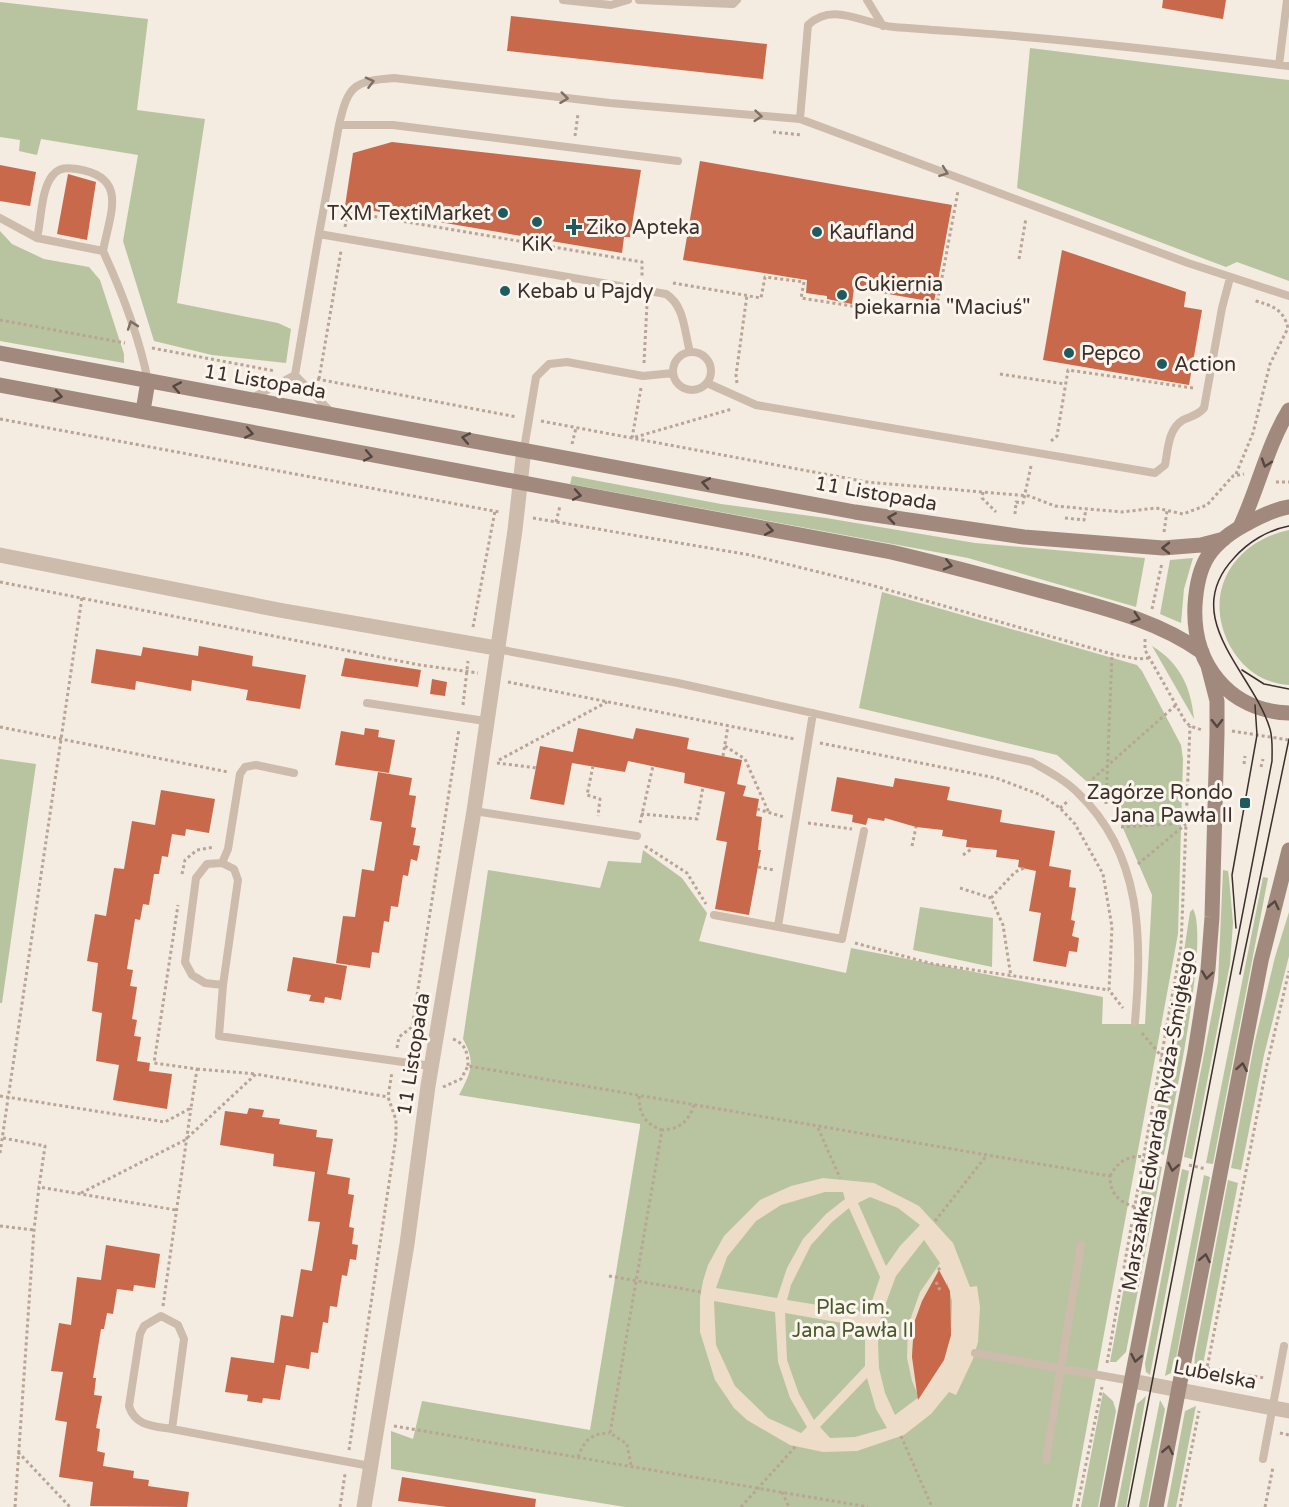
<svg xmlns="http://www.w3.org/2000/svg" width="1289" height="1507" viewBox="0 0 1289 1507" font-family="'Varela Round',sans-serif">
  <rect width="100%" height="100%" fill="#f4ebe1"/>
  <path fill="#b8c4a0" d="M0 2 148 19 137 110 205 119 177 303 278 323 291 329 286 363 212 355 154 341 123 241 138 155 41 139 37 155 19 151 20 140 0 137Z
    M1030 48 1289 80V281L1237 262 1226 267 1017 188Z
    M0 231 12 244 44 259 89 267 100 280 124 354V363L0 341Z
    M572 476 721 504 826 518 975 543 1145 558 1136 607 968 558 570 484Z
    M1289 530V685C1262 683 1243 669 1230 646 1202 593 1233 542 1289 530Z
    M1193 558 1184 589 1181 623 1160 614 1170 560Z
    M882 592 1137 665 1142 671 1181 745 1183 759 1178 934 1072 1507H625L391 1469V1431L413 1439 422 1401 590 1430 640 1127V1124L459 1095C471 1072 476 1062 463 1039L488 870 600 888 608 861 641 863 643 850 682 878 707 913 699 941 846 973 851 948 1103 997 1102 1024H1145L1152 895 1113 805 1057 755 859 708Z
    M1152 646C1180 663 1191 687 1194 719Z
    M0 759 36 764 2 1003H0Z
    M1223 870 1228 871 1229 878 1233 923 1230 964 1192 1159 1184 1157 1218 982Z
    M1263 877 1268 878 1213 1164 1206 1163Z
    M920 907 993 918 992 967 913 950Z
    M1193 909C1210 938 1172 1115 1164 1155L1149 1152 1172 1030 1190 912Z
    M1289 912V956L1264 1055 1241 1170 1231 1168 1254 1045 1275 957Z
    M1147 1164 1162 1167 1126 1352 1116 1362H1110Z
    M1182 1169 1189 1171 1150 1375 1146 1372 1145 1364Z
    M1204 1175 1210 1177 1175 1364 1171 1373 1165 1376Z
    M1228 1180 1238 1183 1200 1380 1194 1370 1195 1355Z
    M1103 1392 1113 1401 1116 1411 1098 1507H1081Z
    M1146 1396 1126 1507H1117L1137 1404Z
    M1160 1400 1165 1409 1147 1507H1139Z
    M1196 1406 1176 1507H1167L1185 1411Z"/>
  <path fill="#ecdcc8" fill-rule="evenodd" d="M823 1178 874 1183 919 1206 953 1243 970 1287 977 1286 980 1307 978 1342 973 1359 956 1395 949 1392 931 1414 904 1435 857 1451 823 1452 790 1445 747 1420 734 1408 715 1380 700 1332V1298L703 1281 708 1265 724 1236 760 1200 791 1186ZM825 1192H843L845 1199 826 1214 803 1239 787 1268 777 1298 716 1288 727 1257 756 1221 781 1205ZM870 1197 898 1208 920 1225 900 1246 886 1266 858 1203ZM849 1208 880 1277 868 1313 787 1300 791 1285 811 1245 832 1222ZM924 1240 940 1263 920 1292 908 1326 907 1358 912 1381 919 1397 895 1415 885 1393 879 1368 878 1343 881 1316 896 1276ZM947 1282 952 1301 951 1335 944 1360 923 1391 912 1357 914 1323 931 1285H947ZM714 1301 775 1312 778 1362 790 1398 807 1427 801 1433 768 1418 735 1386 716 1345ZM785 1313 865 1327V1366L814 1420 799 1394 787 1360ZM867 1378 876 1409 887 1428 855 1437 830 1438 820 1427Z"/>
  <path fill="#c8694b" d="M1163 0H1226L1223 19 1162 8Z
    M511 16 767 44 763 79 507 51Z
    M392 142 641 170 630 237H624L622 253 345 206 353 153Z
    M700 161 952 205 934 302 854 288 852 304 827 299V296L806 293 807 280 683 260Z
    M0 165 36 172 30 206 0 201Z
    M68 174 96 182 87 240 57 234Z
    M1062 250 1186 292 1184 307 1202 310 1189 385 1043 360Z
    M199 646 253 656 252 666 306 675 300 709 246 700 248 690 192 680 191 691 136 681 135 690 91 683 96 649 141 656 143 647 198 656Z
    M345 658 421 670 418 687 341 676Z
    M432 679 447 682 445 696 430 694Z
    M365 728 379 730 378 737 395 740 389 773 335 765 341 731 364 735Z
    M578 728 633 739 636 728 689 738 687 749 742 760 737 784 746 786 743 796 759 799 756 816 762 817 758 850H761L749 915 715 909 727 842 716 840 725 792 684 783 685 773 628 761 625 772 572 763 564 805 530 799 540 746 573 752Z
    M378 772 412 778 409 795 416 796 411 827 416 828 413 845 420 846 417 861 411 859 408 876 403 875 398 907 391 906 389 922 384 921 379 953 372 952 370 968 336 963 343 916 355 917 362 869 374 871 382 822 370 820Z
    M837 777 893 787 895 778 950 787 947 800 1002 810 1000 822 1055 831 1049 866 1071 870 1069 887 1076 888 1071 920 1075 921 1072 936 1079 938 1077 952 1069 951 1066 967 1033 961 1041 913 1029 911 1036 871 1018 867 1019 860 996 857 997 850 966 847 967 840 942 836 943 830 916 827 885 818 884 821 868 818 866 825 852 822 853 815 831 811Z
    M161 790 215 799 209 833 186 829 185 836 172 834 168 857 162 856 159 874H154L149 905 143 904 140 920 135 919 127 969 133 970 130 986 137 987 132 1019 137 1020 134 1036 141 1037 137 1061 150 1063 149 1071 172 1074 167 1109 113 1100 119 1065 96 1061 102 1013 92 1011 98 963 87 961 95 914 106 916 114 868 124 869 132 821 155 825Z
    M293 957 347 966 341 1000 325 997 324 1003 309 1001 311 995 287 991Z
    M249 1108 264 1110 262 1117 280 1119 279 1124 317 1130 316 1137 333 1139 327 1174 350 1178 348 1194 354 1195 349 1227 354 1228 352 1244 358 1245 356 1260 350 1259 347 1276 342 1275 337 1307 330 1306 328 1323 323 1322 318 1353 311 1352 309 1369 286 1365 280 1400 263 1398 262 1403 247 1401 248 1395 225 1392 231 1357 274 1363 281 1315 293 1317 301 1269 312 1271 320 1222 308 1221 315 1172 273 1166 274 1154 220 1145 225 1111 247 1114Z
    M106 1245 160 1254 155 1288 134 1285 133 1291 117 1289 113 1314 107 1313 104 1329H101L93 1378H96L94 1395 102 1396 96 1428 100 1429 97 1451 105 1453 103 1466 134 1471 133 1478 149 1480 148 1486 189 1492 187 1507 90 1506 93 1482 59 1477 67 1422 55 1420 63 1372 51 1371 59 1323 71 1325 77 1277 101 1280Z
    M939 1270 950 1291 951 1335 944 1360 918 1400 912 1357 914 1323 922 1301Z
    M402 1477 536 1499 535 1507H447L398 1501Z"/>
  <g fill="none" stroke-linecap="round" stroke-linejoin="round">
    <path stroke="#b9a596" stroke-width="3" stroke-dasharray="3 3" stroke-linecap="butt" d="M773 132 802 135
      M575 136 578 114
      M345 227 348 212 642 262V277
      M1019 259 1026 218
      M673 283 761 298 765 277 804 282 801 298 858 307 863 302 935 315 958 191
      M0 320 125 343
      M152 348 275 371
      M644 363 647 304
      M1000 374 1065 384
      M317 379 517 417
      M319 379 341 251
      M737 383 736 375 747 295
      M641 388 632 438 732 409
      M0 419 499 512
      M541 421 867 482 1029 496 1055 506 1122 512 1156 508 1183 514 1207 505 1233 476 1244 474
      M1051 441 1057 436 1068 370 1193 388
      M572 444 576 428
      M1236 474 1253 433 1270 364 1288 328C1283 308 1272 306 1253 300
      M1276 482H1289
      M983 492 982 498 996 512
      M1015 514 1016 502 1023 503 1031 466
      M533 518 750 555 871 585 1112 654 1138 659 1149 658
      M1065 518 1084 520 1086 509
      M556 522 560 506
      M1164 532 1167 511
      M0 582 420 665 478 673
      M1152 609 1162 563
      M473 627 495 511
      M1145 639V650L1185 721 1190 726 1202 730
      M508 682 795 739
      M463 705 468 661
      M0 727 228 772
      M1232 731 1289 740
      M820 743 996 778 1041 795 1060 808 1075 824 1103 874 1112 927 1109 990 1123 1008
      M725 746 745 759 769 813
      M723 756 728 726
      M499 760 607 702
      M497 763 537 768
      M1244 764 1245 756
      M593 766 587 795 600 799 598 816
      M1261 767 1263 759
      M1088 783 1176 705
      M1106 804 1112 654
      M1060 808 1069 800
      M757 809 784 817
      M641 814 697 819 703 787
      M640 823 653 766
      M808 823 852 829
      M1121 827 1188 823
      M645 846 687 873 706 904
      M912 846 916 827
      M963 855 973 848
      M1138 864 1186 824
      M758 867 774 870
      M182 874 185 860 197 850 214 847
      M960 888 991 898 1003 925 1011 977
      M991 898 1015 872 1024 868
      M855 943 933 964 1109 990
      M1142 1033 1162 1057
      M453 1039C466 1044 468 1054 468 1066
      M397 1048 399 1037 412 1027 459 729
      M197 1069 256 1074
      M443 1087 461 1079 468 1066 1110 1176C1110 1194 1119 1202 1135 1207
      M0 1096 165 1122 191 1108 197 1069 154 1063 178 905
      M639 1096C639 1114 645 1124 662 1130
      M818 1128 840 1178
      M3 1138 45 1146 39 1187
      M0 1153 82 597
      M1189 1165 1206 1169
      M1110 1176C1121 1155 1137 1154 1159 1159
      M81 1193 185 1140 256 1074 388 1097
      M935 1221 987 1155
      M0 1226 34 1230
      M938 1270 941 1267
      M609 1276 701 1292
      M936 1282 940 1290
      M163 1306 191 1108
      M1107 1363 1181 946 1190 726
      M1207 1368 1265 1378
      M1205 1378 1267 1065 1289 971
      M394 1426 868 1507
      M1280 1433 1289 1435
      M901 1436 932 1507
      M349 1450 396 1137V1120L388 1097 392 1072
      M18 1452 70 1507
      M578 1457C584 1440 592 1433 610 1433
      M631 1465 627 1444 610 1433 662 1130C680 1129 688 1122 694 1105
      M782 1492 789 1507
      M15 1507 34 1230 39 1187 176 1210
      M340 1507 345 1474
      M741 1507 796 1446
      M1077 1507 1102 1387
      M1180 1507 1199 1411
      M1265 1507 1273 1467"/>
    <path stroke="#cdbbac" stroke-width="8" d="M563 0 611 5 628 0
      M639 0 733 4 737 0
      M867 0 883 26
      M1279 65 1287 0
      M800 119 808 25C833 1 863 24 894 27 930 30 966 32 1003 35 1098 43 1194 54 1289 66
      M339 125C348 86 353 81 394 78L610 103 800 119 1188 263 1289 296
      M678 161 393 125H339L319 234 666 294C685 306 684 331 690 352
      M0 218 37 238 103 251C122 292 139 337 148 381
      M37 238C41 221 41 194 50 179 57 168 64 167 77 169 129 177 110 213 103 251
      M673 371a19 19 0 1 1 38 0a19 19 0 1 1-38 0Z
      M295 375 331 412
      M707 383 756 405 1155 473 1165 465C1168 450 1168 429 1183 420 1191 416 1197 416 1204 408L1222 308 1230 278
      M254 397 295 375 319 234
      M524 449 536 377 549 364 567 362 643 376 673 373
      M497 649 678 683 1032 762C1048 771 1065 780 1078 793 1143 855 1142 940 1135 1022
      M367 703 485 721
      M474 811 637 836
      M222 863 228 849 240 774 245 767 256 765 294 773
      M714 915 842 939 864 831
      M778 926 813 713
      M223 985 205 983 192 975 185 962 196 878 207 864 222 863 234 869 238 880 223 985 219 1036 431 1066
      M975 1353 1132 1381
      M172 1429C153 1426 135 1426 129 1406L140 1334 144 1326 161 1316 178 1325 184 1339 172 1429 370 1466
      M1263 1459 1284 1346
      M1046 1460 1081 1245"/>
    <path stroke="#cdbbac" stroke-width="15" d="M0 555 279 610 496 648
      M1132 1381 1289 1411
      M364 1507 407 1244 428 1086 474 811 515 530 524 449"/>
    <path stroke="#a18a7d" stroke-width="15" d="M0 353 855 512 1024 537 1163 548 1201 545 1224 539
      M0 385 891 552C947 565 1002 580 1057 595 1108 609 1158 621 1202 652
      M143 411 148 381
      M1289 507C1275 509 1263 515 1250 522 1234 530 1218 541 1208 556 1199 570 1196 589 1195 605 1192 664 1229 711 1289 713
      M1240 527C1258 489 1267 446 1289 410
      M1107 1507 1195 1052 1208 969 1212 917 1217 734V701L1208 666
      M1156 1507 1261 961 1289 850"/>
    <path stroke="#3b302b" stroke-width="1.5" d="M1242 670 1264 684 1289 689
      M1236 928 1232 875 1257 735 1255 705
      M1240 974 1289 739
      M1128 1507 1272 761C1272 750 1273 739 1270 729 1253 672 1178 618 1234 558 1248 542 1268 530 1289 526"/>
  </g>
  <defs><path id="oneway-chevron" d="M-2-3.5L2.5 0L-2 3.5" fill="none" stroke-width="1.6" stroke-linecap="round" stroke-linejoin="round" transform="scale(1.5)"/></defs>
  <g stroke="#7d6f65">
    <use href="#oneway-chevron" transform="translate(370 82) rotate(-14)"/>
    <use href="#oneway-chevron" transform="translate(564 98) rotate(7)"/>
    <use href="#oneway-chevron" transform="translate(758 116) rotate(5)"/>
    <use href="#oneway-chevron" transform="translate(944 172) rotate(20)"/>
    <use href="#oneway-chevron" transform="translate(132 325) rotate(-109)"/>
  </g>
  <g stroke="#544640">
    <use href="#oneway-chevron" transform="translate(177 387) rotate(-169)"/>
    <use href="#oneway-chevron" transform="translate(58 396) rotate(10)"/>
    <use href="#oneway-chevron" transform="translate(249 433) rotate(11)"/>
    <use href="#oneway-chevron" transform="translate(466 438) rotate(-169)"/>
    <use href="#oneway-chevron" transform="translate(368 456) rotate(11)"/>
    <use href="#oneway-chevron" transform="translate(1266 463) rotate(108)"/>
    <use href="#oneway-chevron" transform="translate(706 483) rotate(-170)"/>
    <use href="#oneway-chevron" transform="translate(577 495) rotate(10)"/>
    <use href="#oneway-chevron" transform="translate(892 518) rotate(-171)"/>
    <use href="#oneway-chevron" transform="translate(769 530) rotate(10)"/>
    <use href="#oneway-chevron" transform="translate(1166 548) rotate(-180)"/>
    <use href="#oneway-chevron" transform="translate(948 565) rotate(13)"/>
    <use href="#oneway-chevron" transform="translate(1136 618) rotate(18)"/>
    <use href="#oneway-chevron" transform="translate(1217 723) rotate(89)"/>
    <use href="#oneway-chevron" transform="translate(1274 905) rotate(-77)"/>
    <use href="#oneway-chevron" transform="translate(1207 975) rotate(98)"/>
    <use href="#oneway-chevron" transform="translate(1242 1067) rotate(-80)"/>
    <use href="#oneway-chevron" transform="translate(1173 1167) rotate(101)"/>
    <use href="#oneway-chevron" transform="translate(1205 1258) rotate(-79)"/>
    <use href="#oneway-chevron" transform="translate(1136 1358) rotate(101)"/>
    <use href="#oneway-chevron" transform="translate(1168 1450) rotate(-79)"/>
  </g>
  <g fill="#1f5a5e" stroke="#fbf5ee" stroke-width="2">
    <circle cx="503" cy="213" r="6"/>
    <circle cx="537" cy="222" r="6"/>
    <path d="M571 218h6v6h6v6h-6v6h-6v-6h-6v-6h6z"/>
    <circle cx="817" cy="232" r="6"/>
    <circle cx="505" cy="291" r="6"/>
    <circle cx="842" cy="295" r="6"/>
    <circle cx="1069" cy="353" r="6"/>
    <circle cx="1162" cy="364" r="6"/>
    <rect x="1239" y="797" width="12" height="12" rx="3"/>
  </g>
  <g text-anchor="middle" stroke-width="6" stroke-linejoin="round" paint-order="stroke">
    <g font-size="20" fill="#3b302b" stroke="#fbf5ee" text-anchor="start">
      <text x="491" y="220" text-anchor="end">TXM TextiMarket</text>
      <text x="586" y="234">Ziko Apteka</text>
      <text x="829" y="239">Kaufland</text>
      <text x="537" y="251" text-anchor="middle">KiK</text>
      <text x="854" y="291">Cukiernia<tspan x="854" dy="23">piekarnia "Maciuś"</tspan></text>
      <text x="517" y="298">Kebab u Pajdy</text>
      <text x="1081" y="360">Pepco</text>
      <text x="1174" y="371">Action</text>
      <text x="1233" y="799" text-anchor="end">Zagórze Rondo<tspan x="1233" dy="23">Jana Pawła II</tspan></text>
    </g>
    <g font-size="20" fill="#3b302b" stroke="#fbf5ee">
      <text transform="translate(265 381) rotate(10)" y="7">11 Listopada</text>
      <text transform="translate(876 493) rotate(10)" y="7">11 Listopada</text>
      <text transform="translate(413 1054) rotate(-81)" y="7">11 Listopada</text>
      <text transform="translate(1158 1120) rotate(-80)" y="7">Marszałka Edwarda Rydza-Śmigłego</text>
      <text transform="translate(1215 1374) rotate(11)" y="7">Lubelska</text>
    </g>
    <g font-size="20" fill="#4a5a2e" stroke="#fbf5ee">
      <text x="853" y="1314">Plac im.<tspan x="853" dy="23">Jana Pawła II</tspan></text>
    </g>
  </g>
</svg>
